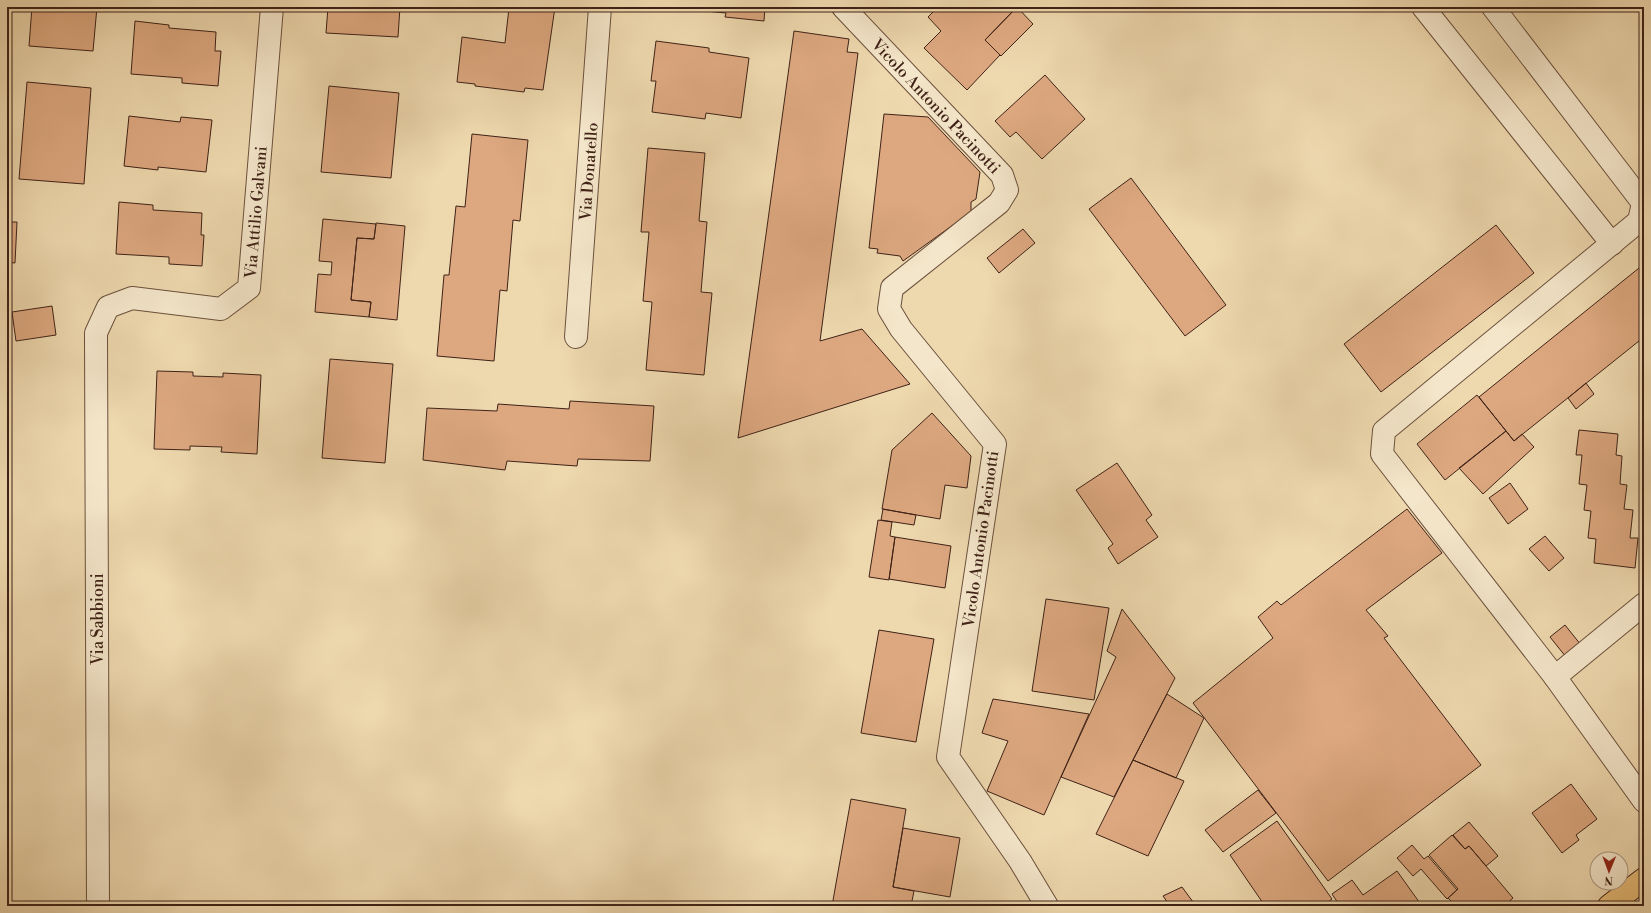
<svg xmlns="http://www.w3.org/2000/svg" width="1651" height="913" viewBox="0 0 1651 913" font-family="'Libre Bodoni',serif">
  <rect width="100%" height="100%" fill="#eed8ae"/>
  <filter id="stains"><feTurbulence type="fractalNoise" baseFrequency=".005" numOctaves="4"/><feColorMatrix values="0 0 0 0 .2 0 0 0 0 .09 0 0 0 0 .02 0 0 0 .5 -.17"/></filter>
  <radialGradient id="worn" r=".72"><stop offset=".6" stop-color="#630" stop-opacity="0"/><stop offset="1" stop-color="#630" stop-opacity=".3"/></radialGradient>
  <path fill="#dda880" stroke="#3f2217" d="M32 7H97L93 51 29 46Z
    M328 7H400L398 37 326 33Z
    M498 7H555L543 90 525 88 524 92 475 86V84L457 82 462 37 505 43 509 8Z
    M663 7H765L764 21 725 17 726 13Z
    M938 7H1017L985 40 1000 55 967 90 924 48 941 31 928 17Z
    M1017 7 1033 24 1001 56 985 40Z
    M135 21 169 25V28L216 32 215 51H221L218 86 182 83V78L131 74Z
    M794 31 849 39 847 52 858 53 820 341 862 329 910 384 738 438Z
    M656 41 709 48V52L749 58 741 118 706 113 705 119 652 112 656 81H651Z
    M1045 75 1085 119 1042 159 1016 132 1010 137 995 121Z
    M27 82 91 88 84 184 19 179Z
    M329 86 399 93 391 178 321 172Z
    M884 114 928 117 980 172 976 199 971 202V212L903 261 900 256 877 253 878 249 869 248Z
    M129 116 180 122 181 117 212 120 206 172 158 167V170L124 166Z
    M472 134 528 140 520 221 513 220 507 291 500 290 494 361 437 356 444 275H449L456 206 465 207Z
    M648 148 705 153 699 221 707 222 701 292 712 293 704 375 646 370 652 302 643 301 649 232H641Z
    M1131 178 1226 305 1185 336 1089 209Z
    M119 202 153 205V210L202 213 201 235H204L202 266 169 264V257L116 254Z
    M323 219 376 224 374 239 357 238 351 300 371 302 369 317 315 312 318 274 331 275 332 262 319 261Z
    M7 222H17L15 263 7 262Z
    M376 223 405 226 397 320 369 317 371 302 351 300 357 238 374 239Z
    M1496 225 1534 273 1381 392 1344 344Z
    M1023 229 1035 243 999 273 987 258Z
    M1644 264V337L1514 441 1479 397Z
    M52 306 56 335 16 341 12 312Z
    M330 359 393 364 385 463 322 458Z
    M157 371 193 372V376L223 377V373L261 375 257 454 221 452 222 447 190 446V450L154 449Z
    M1586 383 1594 394 1576 409 1568 398Z
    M1477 395 1506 431 1445 480 1417 444Z
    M570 401 654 406 650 461 578 459 577 466 507 461 505 470 423 460 427 408 497 411 498 404 569 409Z
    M932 413 971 456 967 488 945 485 940 519 882 509 892 450Z
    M1579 430 1618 434 1616 455 1622 456 1620 484 1627 485 1624 509 1633 510 1630 538H1638L1635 568 1594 563 1596 539 1588 538 1591 511 1584 510 1587 485 1579 484 1582 455H1576Z
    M1506 431 1514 441 1522 434 1534 447 1483 494 1459 468Z
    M1117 463 1152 515 1146 520 1158 537 1118 564 1108 548 1113 544 1076 490Z
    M1510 483 1528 509 1508 524 1489 498Z
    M883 509 916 515 914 525 881 520Z
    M1407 509 1442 553 1366 610 1388 636 1384 638 1481 765 1328 881 1193 703 1273 638 1258 617 1277 601 1281 605Z
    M878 520 892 522 890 536 895 537 889 580 869 577Z
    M1545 536 1564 558 1549 571 1529 549Z
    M895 537 951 546 945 588 889 579Z
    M1046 599 1109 608 1094 700 1032 691Z
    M1122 609 1175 678 1114 797 1061 777 1116 657 1107 651Z
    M1565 625 1585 650 1570 662 1550 637Z
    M879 630 934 639 916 742 861 733Z
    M1167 694 1204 718 1176 778 1133 760Z
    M993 699 1089 714 1044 815 987 791 1008 741 982 733Z
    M1133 760 1184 781 1148 856 1096 834Z
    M1571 784 1597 819 1576 835 1579 840 1562 853 1532 813Z
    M1258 790 1276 813 1223 852 1205 830Z
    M851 799 906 809 893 887 914 891 911 906H832Z
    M1277 821 1332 899 1323 906H1265L1230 855Z
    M1469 822 1498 856 1486 866 1469 846 1465 849 1453 835Z
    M903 828 960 838 950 897 893 887Z
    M1452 835 1465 849 1469 846 1513 898 1504 906H1456L1448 898 1458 889 1429 855Z
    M1412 845 1424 859 1428 856 1457 890 1447 899 1421 869 1413 876 1397 858Z
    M1397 871 1422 906H1340L1332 894 1352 880 1363 895Z
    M1182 887 1196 906H1170L1163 896Z"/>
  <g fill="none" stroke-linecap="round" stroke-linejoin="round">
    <g stroke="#6b503d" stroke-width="24">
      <g id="minor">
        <path id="s1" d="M843 7 1002 175 1007 190 999 203 892 288 889 309 901 329 995 444 948 757 1020 861 1047 906"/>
        <path d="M1423 7 1612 244"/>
        <path d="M1493 7 1643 203 1639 221 1384 431 1382 454 1555 677"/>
        <path id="s2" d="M576 337 600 7"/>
        <path d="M1644 604 1555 677 1644 801"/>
        <path id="s3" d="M98 906 96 333 108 307 132 298 221 309 249 288 272 7"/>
      </g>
    </g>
    <g stroke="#3f2217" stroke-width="24">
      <path id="major" d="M1609 906 1644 879"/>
    </g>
    <use href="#minor" stroke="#f4e6ca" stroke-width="22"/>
    <use href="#major" stroke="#e7bc77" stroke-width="22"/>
  </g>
  <g text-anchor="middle" stroke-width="3" stroke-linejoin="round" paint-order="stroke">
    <g font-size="16" fill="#3f2217" stroke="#f4e6ca">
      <text dy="6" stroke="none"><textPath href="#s1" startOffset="136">Vicolo Antonio Pacinotti</textPath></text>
      <text dy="6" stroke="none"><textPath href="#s2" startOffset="166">Via Donatello</textPath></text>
      <text dy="6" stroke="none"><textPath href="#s3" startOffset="828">Via Attilio Galvani</textPath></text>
      <text transform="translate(980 539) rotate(-82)" y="6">Vicolo Antonio Pacinotti</text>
      <text transform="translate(97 619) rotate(-90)" y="6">Via Sabbioni</text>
    </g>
  </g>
  <rect width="1651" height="913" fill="none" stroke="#eed8ae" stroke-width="24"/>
  <rect x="8" y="8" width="1635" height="897" fill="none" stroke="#3f2217" stroke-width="2"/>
  <rect x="12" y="12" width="1627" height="889" fill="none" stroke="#3f2217"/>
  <g transform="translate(1609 871) rotate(181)"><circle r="19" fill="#f4e6ca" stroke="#ac9882"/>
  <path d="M0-3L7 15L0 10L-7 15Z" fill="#8f2418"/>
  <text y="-6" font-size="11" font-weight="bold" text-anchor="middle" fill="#3f2217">N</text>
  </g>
  <rect width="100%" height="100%" filter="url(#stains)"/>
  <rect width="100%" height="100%" fill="url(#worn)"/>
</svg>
